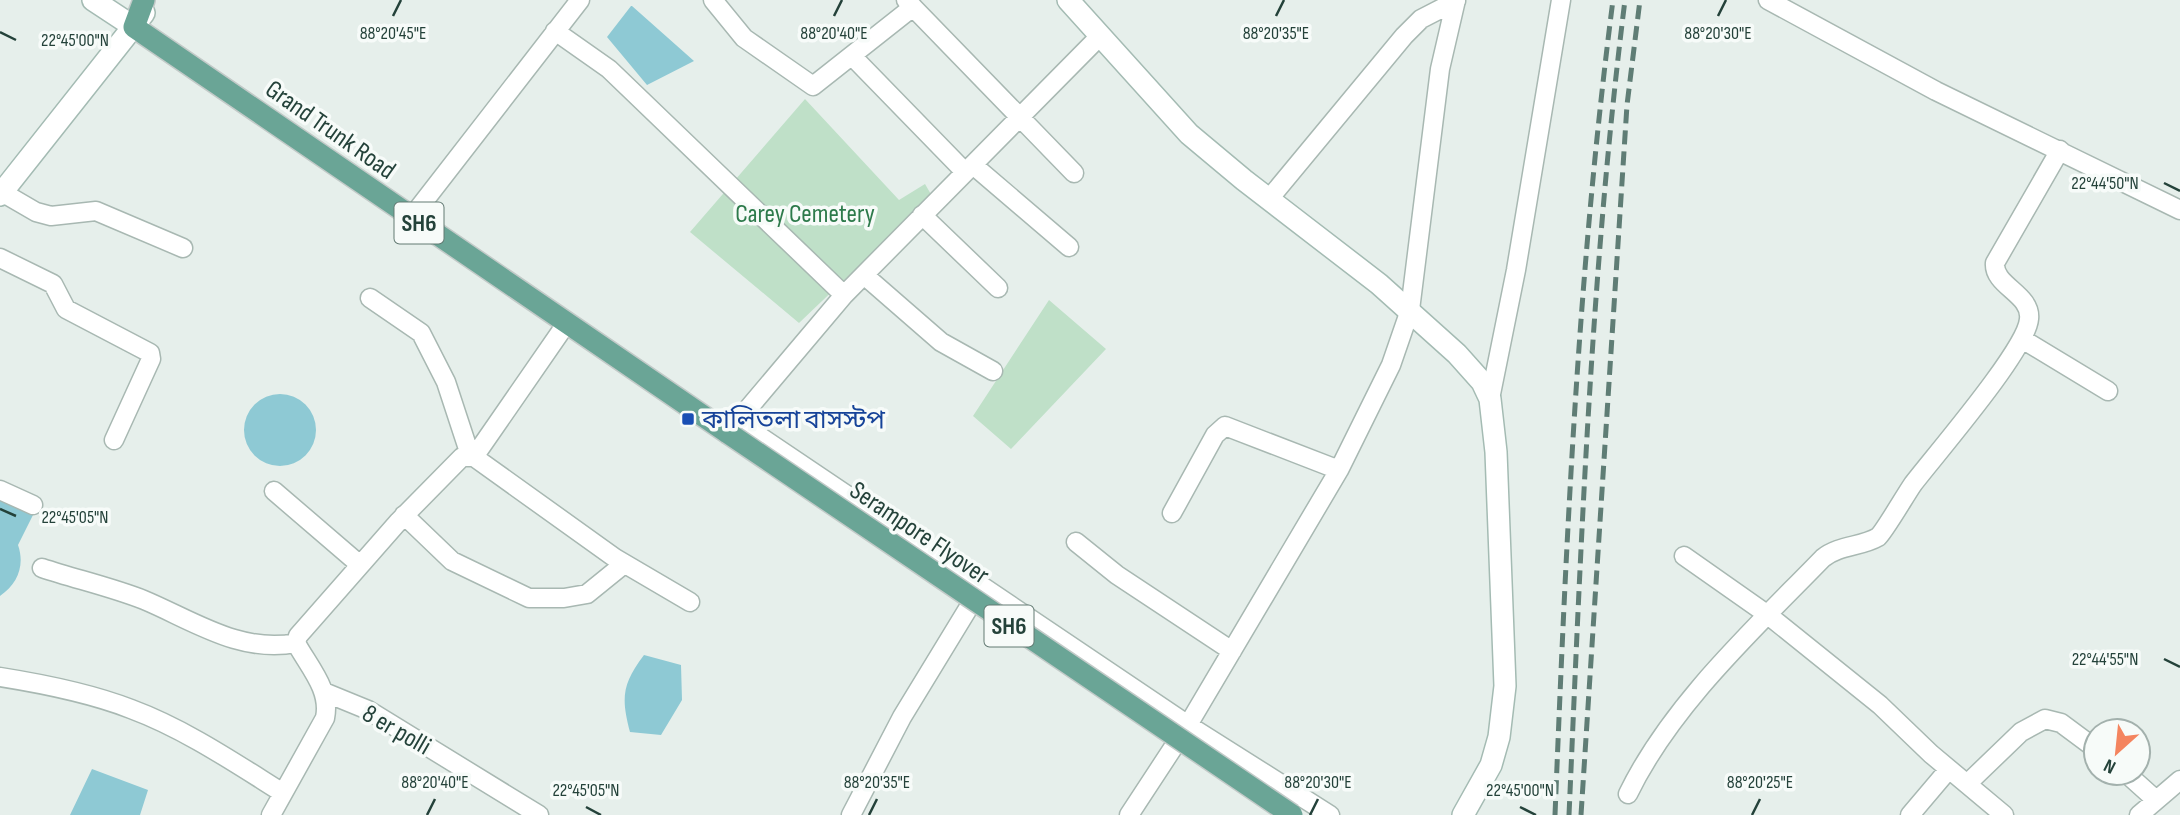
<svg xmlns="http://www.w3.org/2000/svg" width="2180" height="815" viewBox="0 0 2180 815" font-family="'Sofia Sans Condensed','Noto Sans Bengali',sans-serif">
  <rect width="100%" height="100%" fill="#e6efeb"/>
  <path fill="#bfe0c8" d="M805 99 899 200 925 184 932 196 799 323 690 232Z
    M1049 300 1106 349 1011 449 973 416Z"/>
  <path fill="#8ec9d4" d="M631 6H632L694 61 647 85 607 37Z
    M244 430a36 36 0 1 1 72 0a36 36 0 1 1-72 0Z
    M0 493 24 504 33 515 18 545C25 565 18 584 0 596Z
    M644 655 681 665 682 700 661 735 630 732C621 698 622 684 644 655Z
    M92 769 148 790 140 815H70Z"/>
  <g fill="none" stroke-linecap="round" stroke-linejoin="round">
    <g stroke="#a8b8b2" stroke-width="21">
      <path id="street" d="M713 0 744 38 813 86 913 7
        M906 0 1074 173
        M1768 0 1936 91 2180 210
        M555 31 609 69 844 295
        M853 57 965 172
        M973 165 1069 247
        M0 191 36 212 51 216 96 211 183 248
        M1269 199 1404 36 1421 19 1456 1
        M922 215 998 288
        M411 218 580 0
        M0 258 53 284 66 309 150 353 151 359 114 440
        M864 275 941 342 993 371
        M370 298 421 333 446 382 470 455
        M2022 339 2108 391
        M1490 399 1516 270 1561 0
        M737 421 1188 725 1330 815
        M730 430 844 295 1099 37
        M474 457 566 324
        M0 490 33 505
        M274 491 359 564
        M1172 513 1215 435 1225 426 1339 470
        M404 515 452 561 529 598H564L587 594 624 564
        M1076 542 1117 575 1232 651
        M1684 556 1768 615 1880 705 1931 754 2004 815
        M42 568C75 579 111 587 144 600 192 620 240 654 296 643
        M0 677C44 684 90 693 131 709 185 729 235 763 283 793
        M324 692 368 710 539 815
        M2126 773 2156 800
        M1967 784 2021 732 2045 719 2061 723 2096 749
        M1628 794C1671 705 1755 628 1823 558 1839 545 1861 547 1878 537 1884 532 1906 494 1913 484 1936 454 2027 349 2029 319 2032 294 1993 286 1995 263L2060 150
        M271 815 325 718C331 690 309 667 296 643L298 636 399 521 462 457H474L615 558 690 602
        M851 815 902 717 980 589
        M1129 815 1188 725 1339 470 1391 365 1410 310 1440 69 1456 0
        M1910 815 1949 769
        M2139 815 2180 780"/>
    </g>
    <g stroke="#a4bbb3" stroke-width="24">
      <path id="secondary" d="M93 0 134 27
        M1068 0 1189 134 1244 180 1379 284 1457 354 1482 382 1490 399 1496 452 1505 686 1499 737 1491 765 1463 815
        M0 195 144 13"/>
    </g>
    <g stroke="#c2cac8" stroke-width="24">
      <path id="primary" d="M144 0 134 27 728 433"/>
    </g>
    <use href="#street" stroke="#fff" stroke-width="18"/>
    <use href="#secondary" stroke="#fff" stroke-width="21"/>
    <use href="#primary" stroke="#6aa596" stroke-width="21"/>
    <path stroke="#5f7d75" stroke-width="5" stroke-dasharray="14 7" stroke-linecap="butt" d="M1555 815C1566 543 1578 270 1613 0
      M1569 815C1581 544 1591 270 1625 0
      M1581 815 1627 105 1640 0"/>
    <g stroke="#c2cac8" stroke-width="24" stroke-linecap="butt">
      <path id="primary-bridge" d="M728 433 1292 815"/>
    </g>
    <use href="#primary-bridge" stroke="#6aa596" stroke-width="21"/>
  </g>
  <path fill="none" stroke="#24423a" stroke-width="2.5" d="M393 16 401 0M834 16 842 0M1276 16 1284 0M1718 16 1726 0M0 32 16 40M2164 183 2180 191M0 509 16 516M2164 659 2180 667M586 807 601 815M1520 807 1536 815M427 815 435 799M869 815 877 799M1310 815 1318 799M1752 815 1760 799"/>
  <rect fill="#1a4fb4" stroke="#f7fbf9" stroke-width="2.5" x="681" y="412" width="14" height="14" rx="3.5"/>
  <g text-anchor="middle" stroke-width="7" stroke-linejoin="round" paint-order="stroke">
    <g fill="#f7fbf9" stroke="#637a73" stroke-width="2">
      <rect x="394.5" y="202.5" width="49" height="41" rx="5"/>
      <rect x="984.5" y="605.5" width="49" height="41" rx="5"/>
    </g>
    <g font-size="24" font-weight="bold" fill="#24423a">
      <text x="419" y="231">SH6</text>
      <text x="1009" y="634">SH6</text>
    </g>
    <g font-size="26" fill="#24423a" stroke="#f7fbf9">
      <text transform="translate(331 129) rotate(35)" y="9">Grand Trunk Road</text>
      <text transform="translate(920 532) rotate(34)" y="9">Serampore Flyover</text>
      <text transform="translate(397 729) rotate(30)" y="9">8 er polli</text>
    </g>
    <g font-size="26" fill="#2d7a4b" stroke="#f7fbf9">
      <text x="805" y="222">Carey Cemetery</text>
    </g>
    <g font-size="26" fill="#164399" stroke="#f7fbf9" text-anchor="start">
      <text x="702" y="428">কালিতলা বাসস্টপ</text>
    </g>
  </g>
  <g font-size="18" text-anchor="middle" fill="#24423a" stroke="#f7fbf9" stroke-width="7" stroke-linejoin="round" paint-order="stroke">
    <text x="393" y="39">88°20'45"E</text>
    <text x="834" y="39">88°20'40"E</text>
    <text x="1276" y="39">88°20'35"E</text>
    <text x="1718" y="39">88°20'30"E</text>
    <text x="75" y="46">22°45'00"N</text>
    <text x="2105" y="189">22°44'50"N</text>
    <text x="75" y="523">22°45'05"N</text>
    <text x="2105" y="665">22°44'55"N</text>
    <text x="435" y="788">88°20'40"E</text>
    <text x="877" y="788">88°20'35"E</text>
    <text x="1318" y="788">88°20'30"E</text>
    <text x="1760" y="788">88°20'25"E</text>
    <text x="586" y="796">22°45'05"N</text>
    <text x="1520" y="796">22°45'00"N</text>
  </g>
  <g transform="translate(2117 752) rotate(207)"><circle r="33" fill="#f7fbf9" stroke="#a3b1ad" stroke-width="2"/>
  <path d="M0-5L12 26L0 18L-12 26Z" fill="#f4845f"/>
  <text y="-10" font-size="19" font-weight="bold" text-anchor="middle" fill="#24423a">N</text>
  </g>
</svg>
